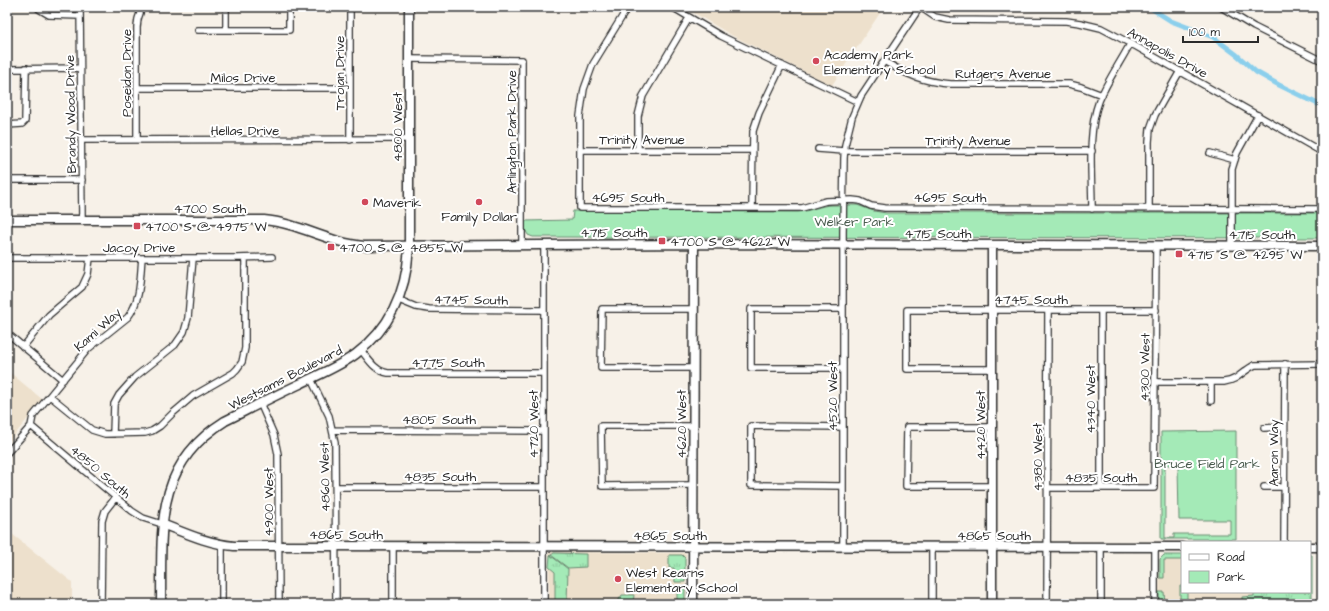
<svg xmlns="http://www.w3.org/2000/svg" width="1329" height="611" viewBox="0 0 1329 611" font-family="'Architects Daughter',sans-serif">
  <defs>
    <pattern id="grass-tufts" width="24" height="20" patternUnits="userSpaceOnUse"><rect width="24" height="20" fill="#a4eab7"/><path d="M3 7l-1-3M5 7V3M7 7l1-3M15 17l-1-3M17 17v-4M19 17l1-3" fill="none" stroke="#8dc99e"/></pattern>
  </defs>
  <rect width="100%" height="100%" fill="#f7f1e8"/>
  <filter id="ink" filterUnits="userSpaceOnUse"><feTurbulence type="fractalNoise" baseFrequency=".025" numOctaves="2"/><feDisplacementMap in="SourceGraphic" scale="8" xChannelSelector="R" yChannelSelector="G"/><feConvolveMatrix kernelMatrix="1 2 1 2 8 2 1 2 1" color-interpolation-filters="sRGB"/></filter>
  <g filter="url(#ink)">
    <path fill="#ede0cc" d="M684 7H884L832 85 733 36Z
      M7 370 43 400 7 444Z
      M7 530 72 582V604H7Z
      M549 552 686 553V604H549Z
      M1164 555H1182V592H1310V555H1312V604H1159L1160 559Z"/>
    <path fill="url(#grass-tufts)" stroke="#688a71" d="M554 553 586 554V567L568 568 551 555Z
      M550 555 568 569 567 602 566 603 555 604V572L549 567Z
      M669 555H682L685 558V582H675L674 568H669Z
      M1164 555H1182V560H1164V578H1160V559Z
      M1310 555H1312V604H1242V597L1254 596V592H1310Z
      M1180 586H1182V592H1187V604H1180Z
      M677 587H685V604H677Z
      M1159 592H1164L1165 604H1159Z
      M622 595H634L633 604H618V601Z"/>
    <path fill="#a4eab7" stroke="#688a71" fill-rule="evenodd" d="M832 205H857L874 211 886 213H1322V238L533 237 528 235 525 229V221L572 220 573 211 798 212C811 211 821 205 832 205Z
      M1236 431V539H1161V432ZM1165 465H1178L1179 520H1230V534H1174V538H1165Z"/>
    <g fill="none" stroke-linecap="round" stroke-linejoin="round">
      <path stroke="#8bcfec" stroke-width="5" d="M1149 7 1171 21 1213 37 1237 55 1256 72 1279 85 1322 106"/>
      <g stroke="#2b2b2b" stroke-width="8">
        <path id="street" d="M80 7 82 220
          M226 7V30
          M350 7V140
          M628 7 593 64 584 89 580 116V208H802L826 201 852 200 860 201 871 206 885 208 1322 209
          M672 7 721 36 858 102
          M920 7 935 17 949 20 1066 21 1080 23 1101 28 1137 47 1322 152
          M1221 7 1254 27 1322 61
          M39 9 49 15 80 16
          M198 30H289V7
          M409 59 522 60V245
          M884 61C905 74 924 82 950 84H1069L1081 87 1102 95
          M7 69 80 68
          M137 88H350
          M7 125 22 124 25 121 26 68
          M81 140 409 139
          M137 140V27L138 19 142 7
          M818 149 844 151H1092
          M580 150H752
          M638 150V116L643 96 689 18
          M1210 153 1235 160
          M7 180H82
          M752 208 753 131 759 113 782 65
          M1092 209C1092 175 1087 133 1099 101 1107 81 1120 63 1130 44
          M1149 209V142L1150 129 1155 115 1180 71
          M1232 246V169L1237 153 1258 115
          M7 258H237L272 257
          M399 300 416 307 429 309 544 310
          M693 309H602L601 368H693
          M7 333 63 380
          M23 347 49 315 82 287 88 274 90 258
          M361 350C369 360 375 371 388 373H544
          M843 368H751V309H843
          M993 369H907V310H1156
          M311 379 329 416 335 443 336 604
          M1155 382H1224C1239 380 1242 371 1255 365L1322 364
          M50 396 92 430 105 434 145 433 152 431 160 426 173 413 193 396 233 373 237 369 242 362 245 348V258
          M1211 401V382
          M260 403 274 435 278 454 279 604
          M31 426 132 511 143 518 162 524
          M1264 428 1284 427
          M333 430 544 431
          M113 434 114 404 119 395 135 377 175 345 184 332 188 318 193 258
          M7 453 31 426 33 416 88 349 128 317C141 300 140 278 142 258
          M693 485 602 486 601 426H693
          M843 486 751 485V426L843 427
          M992 486H906L907 427H992
          M336 487H544
          M1264 487H1284
          M1047 488H1154L1156 245
          M1101 488V310
          M1284 542 1285 364
          M843 547V232L844 158 845 145 852 117 861 96 920 7
          M1101 547V604
          M1155 547V604
          M101 604 102 521 105 511 116 497
          M222 604V545
          M393 604V546
          M544 604V244
          M932 604V547
          M1047 604 1048 310"/>
      </g>
      <g stroke="#2b2b2b" stroke-width="11">
        <path id="secondary" d="M7 220H264C299 223 329 243 364 246L694 244 1322 246
          M162 524C185 533 209 544 234 546L1182 547
          M1310 547H1322
          M161 604C162 530 153 466 225 421 251 408 276 395 302 383 320 374 340 366 356 354 392 327 407 290 409 246V7
          M693 604 694 244
          M992 604V245"/>
      </g>
      <use href="#street" stroke="#fff" stroke-width="5.5"/>
      <use href="#secondary" stroke="#fff" stroke-width="8"/>
    </g>
  </g>
  <g fill="#d1495b" stroke="#fff" stroke-width="1.5">
    <circle cx="816" cy="61" r="4"/>
    <circle cx="365" cy="202" r="4"/>
    <circle cx="479" cy="202" r="4"/>
    <rect x="133" y="222" width="8" height="8" rx="2"/>
    <rect x="658" y="237" width="8" height="8" rx="2"/>
    <rect x="327" y="243" width="8" height="8" rx="2"/>
    <rect x="1175" y="250" width="8" height="8" rx="2"/>
    <circle cx="618" cy="579" r="4"/>
  </g>
  <g text-anchor="middle" stroke-width="4" stroke-linejoin="round" paint-order="stroke">
    <g font-size="13" fill="#2b2b2b" stroke="#fff">
      <text transform="translate(1168 52) rotate(29)" y="5">Annapolis Drive</text>
      <text transform="translate(126 73) rotate(-90)" y="5">Poseidon Drive</text>
      <text transform="translate(339 73) rotate(-90)" y="5">Trojan Drive</text>
      <text x="1003" y="78">Rutgers Avenue</text>
      <text x="243" y="82">Milos Drive</text>
      <text transform="translate(70 114) rotate(-91)" y="5">Brandy Wood Drive</text>
      <text transform="translate(397 127) rotate(-90)" y="5">4800 West</text>
      <text x="245" y="135">Hellas Drive</text>
      <text transform="translate(511 132) rotate(-90)" y="5">Arlington Park Drive</text>
      <text x="642" y="144">Trinity Avenue</text>
      <text x="968" y="145">Trinity Avenue</text>
      <text x="628" y="202">4695 South</text>
      <text x="950" y="202">4695 South</text>
      <text x="210" y="213">4700 South</text>
      <text x="614" y="237">4715 South</text>
      <text x="938" y="238">4715 South</text>
      <text x="1262" y="239">4715 South</text>
      <text x="139" y="252">Jacoy Drive</text>
      <text transform="translate(471 299) rotate(1)" y="5">4745 South</text>
      <text x="1031" y="304">4745 South</text>
      <text transform="translate(97 329) rotate(-42)" y="5">Kami Way</text>
      <text x="448" y="367">4775 South</text>
      <text transform="translate(1144 367) rotate(-89)" y="5">4300 West</text>
      <text transform="translate(285 377) rotate(-27)" y="5">Westsams Boulevard</text>
      <text transform="translate(832 396) rotate(-90)" y="5">4520 West</text>
      <text transform="translate(1090 399) rotate(-90)" y="5">4340 West</text>
      <text x="439" y="424">4805 South</text>
      <text transform="translate(533 424) rotate(-90)" y="5">4720 West</text>
      <text transform="translate(681 424) rotate(-90)" y="5">4620 West</text>
      <text transform="translate(980 425) rotate(-90)" y="5">4420 West</text>
      <text transform="translate(1273 453) rotate(-90)" y="5">Aaron Way</text>
      <text transform="translate(1037 457) rotate(-90)" y="5">4380 West</text>
      <text transform="translate(101 471) rotate(40)" y="5">4850 South</text>
      <text x="440" y="481">4835 South</text>
      <text transform="translate(324 477) rotate(-91)" y="5">4860 West</text>
      <text x="1101" y="482">4835 South</text>
      <text transform="translate(268 502) rotate(-90)" y="5">4900 West</text>
      <text x="346" y="539">4865 South</text>
      <text x="670" y="540">4865 South</text>
      <text x="994" y="540">4865 South</text>
    </g>
    <g font-size="13" fill="#2b2b2b" stroke="#fff" text-anchor="start">
      <text x="824" y="59">Academy Park<tspan x="824" dy="15">Elementary School</tspan></text>
      <text x="373" y="207">Maverik</text>
      <text x="479" y="221" text-anchor="middle">Family Dollar</text>
      <text x="145" y="231">4700 S @ 4975 W</text>
      <text x="670" y="246">4700 S @ 4622 W</text>
      <text x="339" y="252">4700 S @ 4855 W</text>
      <text x="1187" y="259">4715 S @ 4295 W</text>
      <text x="626" y="577">West Kearns<tspan x="626" dy="15">Elementary School</tspan></text>
    </g>
    <g font-size="13" fill="#495b4e" stroke="#fff">
      <text x="854" y="226">Welker Park</text>
      <text x="1207" y="468">Bruce Field Park</text>
    </g>
  </g>
  <rect width="1329" height="611" fill="none" stroke="#fff" stroke-width="24"/>
  <rect x="12" y="12" width="1305" height="587" fill="none" stroke="#2b2b2b" stroke-width="1.5" filter="url(#ink)"/>
  <rect x="1181" y="541" width="130" height="52" fill="#ffffff" stroke="#aaaaaa"/>
  <rect x="1189" y="554" width="20" height="6" fill="#ffffff" stroke="#aaaaaa"/>
  <text x="1217" y="561" font-size="12" fill="#2b2b2b">Road</text>
  <rect x="1189" y="571" width="20" height="12" fill="#a4eab7" stroke="#aaaaaa"/>
  <text x="1217" y="581" font-size="12" fill="#2b2b2b">Park</text>
  <path d="M1183 36v6h75v-6" fill="none" stroke="#2b2b2b" stroke-width="2"/>
  <text x="1189" y="36" font-size="12" fill="#2b2b2b" stroke="#ffffff" stroke-width="3" paint-order="stroke">100 m</text>
</svg>
